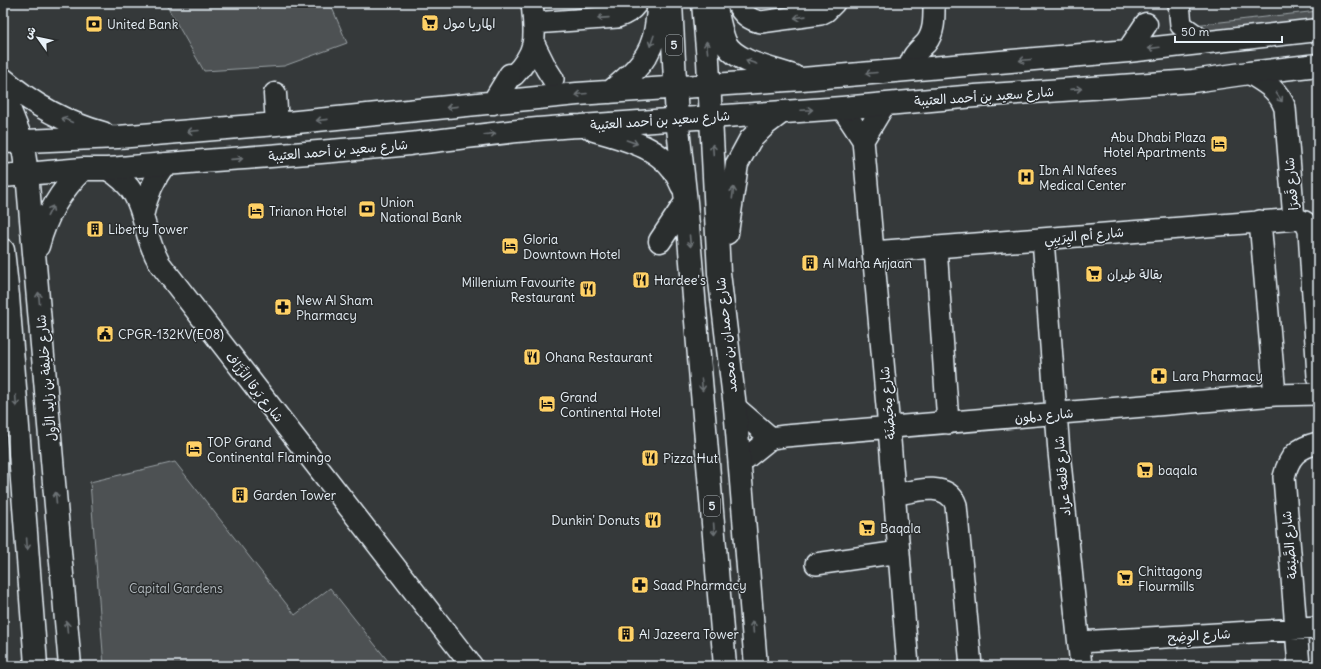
<svg xmlns="http://www.w3.org/2000/svg" width="1321" height="669" viewBox="0 0 1321 669" font-family="Delius,'Playpen Sans Arabic',sans-serif">
  <rect width="100%" height="100%" fill="#35393a"/>
  <filter id="ink" filterUnits="userSpaceOnUse"><feTurbulence type="fractalNoise" baseFrequency=".025" numOctaves="2"/><feDisplacementMap in="SourceGraphic" scale="8" xChannelSelector="R" yChannelSelector="G"/><feConvolveMatrix kernelMatrix="1 2 1 2 8 2 1 2 1" color-interpolation-filters="sRGB"/></filter>
  <g filter="url(#ink)">
    <path fill="#4d5152" stroke="#9aa1a5" d="M165 3H330L347 43 284 66 204 71Z
      M1318 11V19L1309 21 1217 33 1204 31 1194 25Z
      M175 462 295 615 330 588 392 666H104L90 482Z"/>
    <g fill="none" stroke-linecap="round" stroke-linejoin="round">
      <g stroke="#e8f1f8" stroke-width="24">
        <path id="minor" d="M737 3C742 14 749 20 761 22L820 14 826 11 834 3
          M1179 3 1181 25 1195 35 1203 43
          M534 23 617 17C626 14 631 11 637 3
          M534 44 546 68 553 79
          M909 69C912 55 917 52 926 43 935 32 934 16 934 3
          M1249 73C1265 83 1278 89 1285 108L1294 219
          M514 75C539 50 535 35 532 3
          M842 108 863 140 889 428 908 666
          M863 140 884 105
          M107 169C151 195 137 225 160 264L472 666
          M143 214C147 195 153 180 165 164
          M1260 221 1275 395
          M1043 239 1059 452 1081 666
          M936 247 948 423
          M873 252 1297 219 1305 222 1309 230 1318 376
          M735 407 771 438
          M740 463 771 438 785 436 1275 395 1318 394
          M894 495C913 491 948 480 956 505L971 666
          M816 564 899 552
          M1079 642 1318 628
          M1299 666 1284 477C1289 456 1297 448 1318 443"/>
      </g>
      <g stroke="#e8f1f8" stroke-width="25">
        <path id="major" d="M671 3 677 119 686 202 725 666
          M703 3 708 60 719 273 735 407 756 666
          M715 3C718 16 720 30 725 42 734 62 773 69 793 76
          M1128 51 1146 24
          M3 79C32 104 66 123 103 133
          M610 92C627 78 647 62 653 40 657 28 657 15 659 3
          M3 93 22 141 27 173 70 666
          M275 94 277 124
          M493 103 510 75
          M594 130C629 140 667 148 682 186
          M3 142 118 137 277 124 577 94 802 79 1128 51 1318 30
          M3 176 83 169H107C208 160 309 154 409 144 467 138 523 128 581 126L842 108 975 96 1193 81 1249 73 1318 65
          M727 233 737 164 750 140 766 124 782 112
          M660 241 686 202
          M38 246C46 215 60 191 83 169
          M3 250 8 296 35 651 36 666"/>
      </g>
      <use href="#minor" stroke="#2a2d2e" stroke-width="21"/>
      <use href="#major" stroke="#2a2d2e" stroke-width="22"/>
    </g>
    <defs><path id="oneway-shaft" d="M-6 0H5M1.5-3L5.5 0L1.5 3" fill="none" stroke-width="1.6" stroke-linecap="round" stroke-linejoin="round"/></defs>
    <g stroke="#6c7275">
      <use href="#oneway-shaft" transform="translate(800 17) rotate(172)"/>
      <use href="#oneway-shaft" transform="translate(603 18) rotate(176)"/>
      <use href="#oneway-shaft" transform="translate(652 41) rotate(109)"/>
      <use href="#oneway-shaft" transform="translate(707 47) rotate(-96)"/>
      <use href="#oneway-shaft" transform="translate(1154 48) rotate(173)"/>
      <use href="#oneway-shaft" transform="translate(1025 60) rotate(175)"/>
      <use href="#oneway-shaft" transform="translate(751 62) rotate(-161)"/>
      <use href="#oneway-shaft" transform="translate(871 73) rotate(175)"/>
      <use href="#oneway-shaft" transform="translate(1076 89) rotate(-4)"/>
      <use href="#oneway-shaft" transform="translate(581 94) rotate(175)"/>
      <use href="#oneway-shaft" transform="translate(1279 97) rotate(56)"/>
      <use href="#oneway-shaft" transform="translate(452 107) rotate(174)"/>
      <use href="#oneway-shaft" transform="translate(807 110) rotate(-3)"/>
      <use href="#oneway-shaft" transform="translate(67 120) rotate(-155)"/>
      <use href="#oneway-shaft" transform="translate(322 120) rotate(174)"/>
      <use href="#oneway-shaft" transform="translate(193 131) rotate(175)"/>
      <use href="#oneway-shaft" transform="translate(490 134) rotate(-7)"/>
      <use href="#oneway-shaft" transform="translate(632 142) rotate(19)"/>
      <use href="#oneway-shaft" transform="translate(713 150) rotate(-94)"/>
      <use href="#oneway-shaft" transform="translate(237 159) rotate(-4)"/>
      <use href="#oneway-shaft" transform="translate(733 193) rotate(-83)"/>
      <use href="#oneway-shaft" transform="translate(50 211) rotate(-63)"/>
      <use href="#oneway-shaft" transform="translate(690 241) rotate(85)"/>
      <use href="#oneway-shaft" transform="translate(39 298) rotate(-95)"/>
      <use href="#oneway-shaft" transform="translate(702 385) rotate(85)"/>
      <use href="#oneway-shaft" transform="translate(16 401) rotate(86)"/>
      <use href="#oneway-shaft" transform="translate(56 498) rotate(-95)"/>
      <use href="#oneway-shaft" transform="translate(714 529) rotate(86)"/>
      <use href="#oneway-shaft" transform="translate(27 544) rotate(86)"/>
      <use href="#oneway-shaft" transform="translate(67 627) rotate(-95)"/>
      <use href="#oneway-shaft" transform="translate(753 627) rotate(-94)"/>
    </g>
  </g>
  <defs>
    <g id="supermarket-square" transform="scale(0.9)"><rect x="-9" y="-9" width="18" height="18" rx="4" fill="#ffd166" stroke="#2a2d2e"/><path d="M-6-5.5h2.5l.6 2H6L4.5 2H-2.5L-4.4-4H-6ZM-1.5 3.2a1.3 1.3 0 1 0 .1 0ZM3 3.2a1.3 1.3 0 1 0 .1 0Z" fill="#111"/></g>
    <g id="bank-square" transform="scale(0.9)"><rect x="-9" y="-9" width="18" height="18" rx="4" fill="#ffd166" stroke="#2a2d2e"/><path d="M-6-4H6V4H-6ZM0-2.3a2.3 2.3 0 1 0 0 4.6a2.3 2.3 0 1 0 0-4.6Z" fill="#111"/></g>
    <g id="hotel-square" transform="scale(0.9)"><rect x="-9" y="-9" width="18" height="18" rx="4" fill="#ffd166" stroke="#2a2d2e"/><path d="M-6-4.5h1.5V1H6V5H4.5V3h-9V5H-6ZM-4 0a1.8 1.8 0 1 1 3.6 0ZM.5 0V-2.5h3Q6-2.5 6 0Z" fill="#111"/></g>
    <g id="hospital-square" transform="scale(0.9)"><rect x="-9" y="-9" width="18" height="18" rx="4" fill="#ffd166" stroke="#2a2d2e"/><path d="M-5-5h3v3.5h4V-5h3V5h-3V1.5h-4V5h-3Z" fill="#111"/></g>
    <g id="building-square" transform="scale(0.9)"><rect x="-9" y="-9" width="18" height="18" rx="4" fill="#ffd166" stroke="#2a2d2e"/><path d="M-4-6H4V6H1V3H-1V6H-4ZM-2.5-4.3h1.7v1.8h-1.7ZM.8-4.3h1.7v1.8H.8ZM-2.5-1h1.7V.8h-1.7ZM.8-1h1.7V.8H.8Z" fill="#111"/></g>
    <g id="restaurant-square" transform="scale(0.9)"><rect x="-9" y="-9" width="18" height="18" rx="4" fill="#ffd166" stroke="#2a2d2e"/><path d="M-5-6h1v4h1v-4h1v4h1v-4h1v5L-1.5 .5V6h-2V.5L-5-1ZM5-6V6H3V1.5H1.5Q1.5-4 5-6Z" fill="#111"/></g>
    <g id="pharmacy-square" transform="scale(0.9)"><rect x="-9" y="-9" width="18" height="18" rx="4" fill="#ffd166" stroke="#2a2d2e"/><path d="M-2-6h4v4h4v4h-4v4h-4v-4h-4v-4h4Z" fill="#111"/></g>
    <g id="civic-square" transform="scale(0.9)"><rect x="-9" y="-9" width="18" height="18" rx="4" fill="#ffd166" stroke="#2a2d2e"/><path d="M-.6-6.5H3V-4.5H.6V-3L4-1V1h2V6H-6V1h2V-1L-.6-3ZM-1.2 2.5V6h2.4V2.5Z" fill="#111"/></g>
  </defs>
  <g fill-rule="evenodd">
    <use href="#supermarket-square" x="430" y="23"/>
    <use href="#bank-square" x="94" y="24"/>
    <use href="#hotel-square" x="1219" y="144"/>
    <use href="#hospital-square" x="1026" y="177"/>
    <use href="#bank-square" x="367" y="209"/>
    <use href="#hotel-square" x="256" y="211"/>
    <use href="#building-square" x="95" y="229"/>
    <use href="#hotel-square" x="510" y="246"/>
    <use href="#building-square" x="810" y="263"/>
    <use href="#supermarket-square" x="1094" y="274"/>
    <use href="#restaurant-square" x="641" y="280"/>
    <use href="#restaurant-square" x="588" y="289"/>
    <use href="#pharmacy-square" x="283" y="307"/>
    <use href="#civic-square" x="105" y="334"/>
    <use href="#restaurant-square" x="532" y="357"/>
    <use href="#pharmacy-square" x="1159" y="376"/>
    <use href="#hotel-square" x="547" y="404"/>
    <use href="#hotel-square" x="194" y="449"/>
    <use href="#restaurant-square" x="650" y="458"/>
    <use href="#supermarket-square" x="1145" y="470"/>
    <use href="#building-square" x="240" y="495"/>
    <use href="#restaurant-square" x="653" y="520"/>
    <use href="#supermarket-square" x="867" y="528"/>
    <use href="#supermarket-square" x="1125" y="578"/>
    <use href="#pharmacy-square" x="640" y="585"/>
    <use href="#building-square" x="626" y="634"/>
  </g>
  <g text-anchor="middle" stroke-width="3" stroke-linejoin="round" paint-order="stroke">
    <g fill="#2a2d2e" stroke="#afb6bb" stroke-width="1">
      <rect x="666" y="35" width="16" height="20" rx="3"/>
      <rect x="704" y="496" width="16" height="20" rx="3"/>
    </g>
    <g font-size="12" font-weight="bold" fill="#e8f1f8">
      <text x="674" y="49">5</text>
      <text x="712" y="510">5</text>
    </g>
    <g font-size="13" fill="#e8f1f8" stroke="#2a2d2e" text-anchor="start">
      <text x="443" y="28">الماريا مول</text>
      <text x="107" y="29">United Bank</text>
      <text x="1206" y="142" text-anchor="end">Abu Dhabi Plaza<tspan x="1206" dy="15">Hotel Apartments</tspan></text>
      <text x="1039" y="175">Ibn Al Nafees<tspan x="1039" dy="15">Medical Center</tspan></text>
      <text x="380" y="207">Union<tspan x="380" dy="15">National Bank</tspan></text>
      <text x="269" y="216">Trianon Hotel</text>
      <text x="108" y="234">Liberty Tower</text>
      <text x="523" y="244">Gloria<tspan x="523" dy="15">Downtown Hotel</tspan></text>
      <text x="823" y="268">Al Maha Arjaan</text>
      <text x="1107" y="279">بقالة طيران</text>
      <text x="654" y="285">Hardee's</text>
      <text x="575" y="287" text-anchor="end">Millenium Favourite<tspan x="575" dy="15">Restaurant</tspan></text>
      <text x="296" y="305">New Al Sham<tspan x="296" dy="15">Pharmacy</tspan></text>
      <text x="118" y="339">CPGR-132KV(E08)</text>
      <text x="545" y="362">Ohana Restaurant</text>
      <text x="1172" y="381">Lara Pharmacy</text>
      <text x="560" y="402">Grand<tspan x="560" dy="15">Continental Hotel</tspan></text>
      <text x="207" y="447">TOP Grand<tspan x="207" dy="15">Continental Flamingo</tspan></text>
      <text x="663" y="463">Pizza Hut</text>
      <text x="1158" y="475">baqala</text>
      <text x="253" y="500">Garden Tower</text>
      <text x="640" y="525" text-anchor="end">Dunkin' Donuts</text>
      <text x="880" y="533">Baqala</text>
      <text x="1138" y="576">Chittagong<tspan x="1138" dy="15">Flourmills</tspan></text>
      <text x="653" y="590">Saad Pharmacy</text>
      <text x="639" y="639">Al Jazeera Tower</text>
    </g>
    <g font-size="13" fill="#e8f1f8" stroke="#2a2d2e">
      <text transform="translate(984 96) rotate(-4)" y="5">شارع سعيد بن أحمد العتيبة</text>
      <text transform="translate(660 120) rotate(-4)" y="5">شارع سعيد بن أحمد العتيبة</text>
      <text transform="translate(338 150) rotate(-5)" y="5">شارع سعيد بن أحمد العتيبة</text>
      <text transform="translate(1291 184) rotate(-95)" y="5">شارع قَمرَا</text>
      <text transform="translate(1084 235) rotate(-5)" y="5">شارع أم اليِرَيبِي</text>
      <text transform="translate(726 335) rotate(-96)" y="5">شارع حمدان بن محمد</text>
      <text transform="translate(46 378) rotate(-95)" y="5">شارع خليفة بن زايد الأول</text>
      <text transform="translate(255 387) rotate(52)" y="5">شارع بَرقا الزَّرَّاف</text>
      <text transform="translate(887 403) rotate(-95)" y="5">شارع مِحَيصْنَة</text>
      <text transform="translate(1044 415) rotate(-5)" y="5">شارع دلمون</text>
      <text transform="translate(1062 476) rotate(-95)" y="5">شارع قلعة عراد</text>
      <text transform="translate(1289 545) rotate(-95)" y="5">شارع الصَّيْمَة</text>
      <text transform="translate(1199 635) rotate(-3)" y="5">شارع الوِضِح</text>
    </g>
    <g font-size="13" fill="#b2b9be" stroke="#2a2d2e">
      <text x="176" y="593">Capital Gardens</text>
    </g>
  </g>
  <rect width="1321" height="669" fill="none" stroke="#2a2d2e" stroke-width="16"/>
  <rect x="8" y="8" width="1305" height="653" fill="none" stroke="#e8f1f8" stroke-width="1.5" filter="url(#ink)"/>
  <g transform="translate(38 38) rotate(303)" stroke="#2a2d2e" stroke-width="3" paint-order="stroke">
  <path d="M0-3L7 15L0 10L-7 15Z" fill="#e8f1f8"/>
  <text y="-6" font-size="11" font-weight="bold" text-anchor="middle" fill="#e8f1f8">ش</text>
  </g>
  <path d="M1175 36v6h107v-6" fill="none" stroke="#e8f1f8" stroke-width="2"/>
  <text x="1181" y="36" font-size="12" fill="#e8f1f8" stroke="#2a2d2e" stroke-width="3" paint-order="stroke">50 m</text>
</svg>
